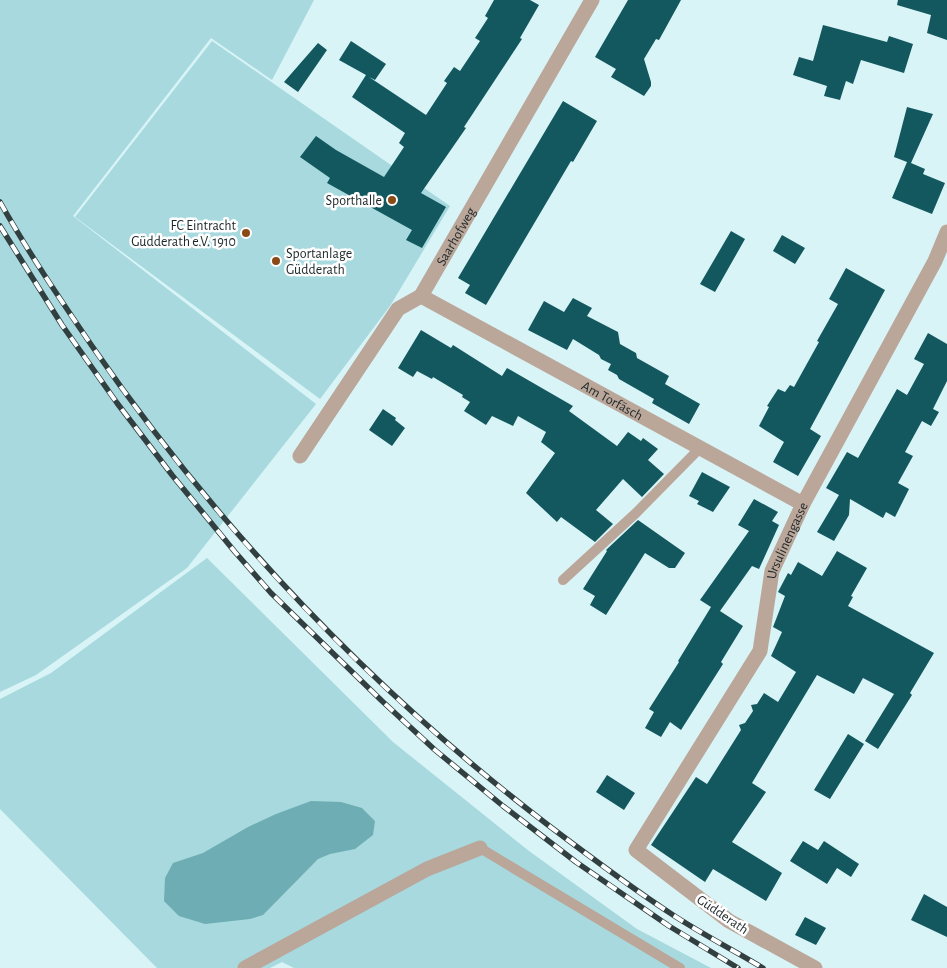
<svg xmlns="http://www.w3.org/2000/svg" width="947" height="968" viewBox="0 0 947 968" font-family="'Alegreya Sans',sans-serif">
  <rect width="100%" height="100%" fill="#d8f4f7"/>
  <path fill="#a7d9de" d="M0 0H314L272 80 211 38 73 216 316 404 187 568 36 675 0 692Z
    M212 41 450 206 390 306 320 399 75 217Z
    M207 558 393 742 529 851 637 929 711 968H294L282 962 270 968H157L0 809V699L51 673Z"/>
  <path fill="#6dadb3" d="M311 801 341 802 362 808 375 821 373 835 355 849 330 854 318 859 263 915 250 919 205 924 179 916 164 901 165 878 173 863 203 853 248 827 276 814Z"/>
  <path fill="#13585e" d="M494 0H530L539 5 520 38 522 39 464 127 466 128 421 193 446 207 422 248 406 240 412 230 327 183 330 178 300 157 316 136 336 150 384 177 404 147 399 143 405 133 352 97 366 75 339 60 351 41 386 64 375 80 369 77 426 115 447 83 444 81 454 67 460 71 480 41 475 38 488 18 485 16Z
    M628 0H681L659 40 656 39 644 59 651 82V86L644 96 611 77 616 69 595 57Z
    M898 0H947V40L927 33 931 15 897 5Z
    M823 25 887 42 889 36 913 44 904 73 861 60 853 84 846 81 840 100 824 96 827 86 793 75 799 57 813 61Z
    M318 43 327 50 298 92 284 82Z
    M563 101 597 121 573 162 571 161 486 305 465 293 470 285 458 278Z
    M907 107 933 114 911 163 925 169 923 174 945 183 932 214 892 198 907 162 894 157Z
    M731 231 745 239 715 292 700 284Z
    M782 235 805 248 795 264 773 251Z
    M846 268 885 290 810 429 821 436 798 476 773 462 784 442 759 426 769 407 767 406 778 389 785 392 790 385 794 387 819 342 817 341 838 304 829 299Z
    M573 298 592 308 587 316 618 332 620 344 636 353 637 358 669 376 665 384 700 404 689 424 652 403 654 399 619 379 617 375 608 370 611 364 601 359 599 355 573 339 567 350 528 330 544 301 564 312Z
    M421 330 451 348 453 345 502 376 507 368 573 406 569 411 617 446 628 432 641 441 643 438 658 449 648 460 664 474 642 497 623 479 596 510 613 524 595 542 561 517 557 522 526 493 555 453 541 442 546 432 518 416 513 426 492 416 486 425 464 411 470 402 462 397 463 395 433 377 432 379 417 371 413 377 398 368Z
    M928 333 947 344V381L933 409 939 412 931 426 922 421 905 452 913 456 898 483 909 489 895 517 886 512 883 518 850 499 849 515 834 541 817 532 839 495 826 488 847 452 858 458 897 389 907 395 924 364 914 359Z
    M383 409 396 418 395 420 405 428 392 446 369 430Z
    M702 472 730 487 713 512 697 504 699 501 689 496Z
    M754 499 778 512 772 521 779 525 759 569 752 566 720 611 743 626 721 662 723 664 681 730 670 722 661 737 645 728 654 712 649 709 679 662 678 661 711 607 700 600 749 531 738 525Z
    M638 520 685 553 675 568H669L645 553 606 615 590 605 595 596 583 589 607 551 606 550Z
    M837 551 867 568 851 596 853 597 848 606 934 653 910 693 912 695 878 749 865 741 894 694 863 678 854 694 817 675 752 783 766 792 732 842 782 873 766 901 713 869 705 882 651 845 696 777 707 784 741 730 739 725 745 723 753 711 751 705 757 704 764 693 778 702 796 672 771 656 782 632 773 627 785 596 778 592 779 590 788 573 791 575 798 562 822 576Z
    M848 734 864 744 830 799 814 790Z
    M607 775 635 793 624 810 596 792Z
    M803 841 818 850 824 841 859 864 851 877 837 868 827 884 790 861Z
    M924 894 947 907V937L911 920Z
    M805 917 826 928 816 945 795 935Z"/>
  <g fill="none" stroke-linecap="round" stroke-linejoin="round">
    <path stroke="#bba69a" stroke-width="10" d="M563 580 636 513 700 448
      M480 848 680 968"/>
    <g stroke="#bba69a" stroke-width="15">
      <path id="s1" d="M421 296 803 504"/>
      <path id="s2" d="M300 456 398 309 421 296 592 0"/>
      <path d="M245 968 427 869 480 848"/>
      <path id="s3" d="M815 968 729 921 636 850 760 651 772 571 803 504 935 261 947 232"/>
    </g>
    <g stroke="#323f40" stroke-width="5.5">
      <path id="rail" d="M0 202C28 252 60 299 92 346 220 531 369 688 548 825 589 856 630 887 673 915 702 934 733 950 763 968
        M0 226 62 325 117 403 172 475 235 552 271 593 382 701 435 750 503 806 576 862 669 926 738 968"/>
    </g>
    <use href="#rail" stroke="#fff" stroke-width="4" stroke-dasharray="11" stroke-linecap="butt"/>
  </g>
  <g fill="#8a4915" stroke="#fff" stroke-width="2">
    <circle cx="392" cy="200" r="5"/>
    <circle cx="246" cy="233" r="5"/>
    <circle cx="276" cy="261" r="5"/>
  </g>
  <g text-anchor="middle" stroke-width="5" stroke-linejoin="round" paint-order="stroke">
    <g font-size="14" fill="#1c2728" stroke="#fff" text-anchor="end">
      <text x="382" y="205">Sporthalle</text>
      <text x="236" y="230">FC Eintracht<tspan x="236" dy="16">Güdderath e.V. 1910</tspan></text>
      <text x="286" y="258" text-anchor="start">Sportanlage<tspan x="286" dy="16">Güdderath</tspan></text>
    </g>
    <g font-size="14" fill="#1c2728" stroke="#fff">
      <text dy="5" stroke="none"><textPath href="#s2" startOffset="272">Saarhofweg</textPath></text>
      <text dy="5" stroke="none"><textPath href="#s1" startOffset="218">Am Torfäsch</textPath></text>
      <text dy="5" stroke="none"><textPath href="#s3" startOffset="564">Ursulinengasse</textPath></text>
      <text transform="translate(723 914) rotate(34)" y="5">Güdderath</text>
    </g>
  </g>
</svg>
